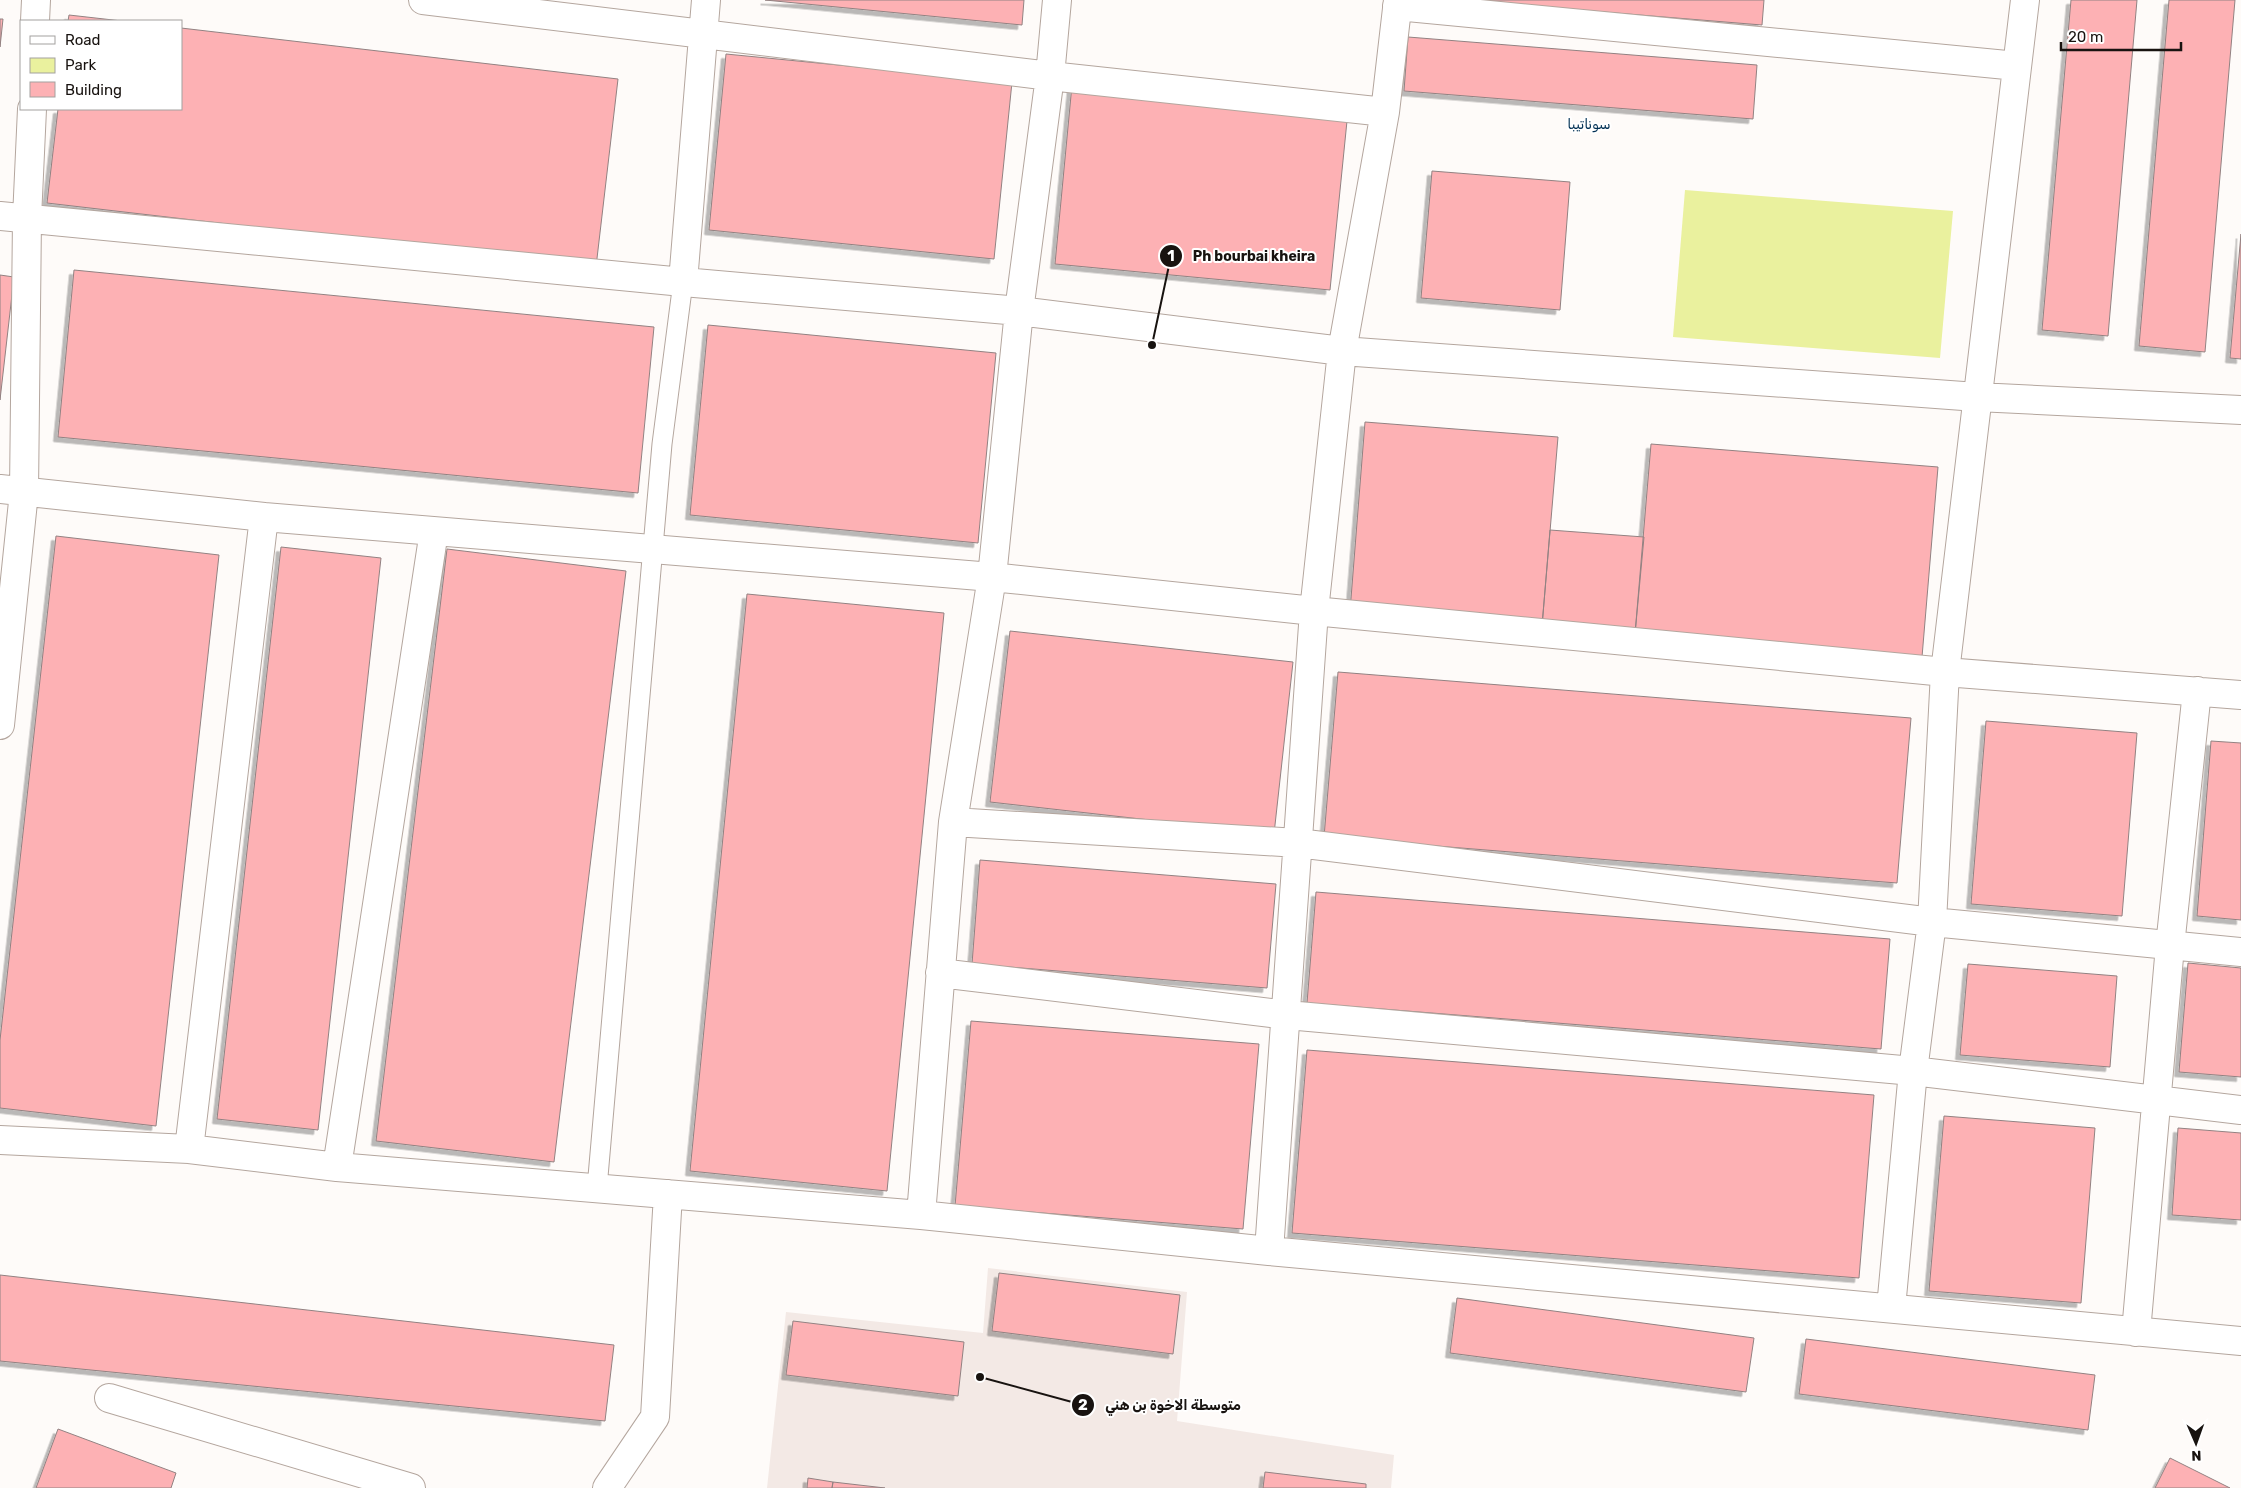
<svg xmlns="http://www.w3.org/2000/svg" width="2241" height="1488" viewBox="0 0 2241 1488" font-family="Rubik,Vazirmatn,sans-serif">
  <defs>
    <filter id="shadow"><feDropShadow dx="-4.5" dy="4.5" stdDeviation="0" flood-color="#0004"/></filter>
  </defs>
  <rect width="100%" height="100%" fill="#fefbf9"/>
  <path fill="#f3e9e5" d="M988 1268 1187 1292 1177 1421 1394 1455 1391 1488H767L786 1312 983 1333Z"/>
  <path fill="#eaf19e" d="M1685 190 1953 211 1940 358 1673 337Z"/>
  <path fill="#fdb1b4" stroke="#928282" filter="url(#shadow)" d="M765 0H1024L1022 25Z
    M1456 0H1764L1762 25Z
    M2071 0H2137L2108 336 2042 330Z
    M2169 0H2235L2205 352 2139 346Z
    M69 15 122 21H68Z
    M0 19H3L0 47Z
    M181 28 618 79 596 267 47 203 58 109H181Z
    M1408 37 1757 65 1753 119 1404 91Z
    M726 54 1012 82 994 259 709 230Z
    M1072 85 1348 111 1330 290 1055 264Z
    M1432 171 1570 182 1560 310 1421 298Z
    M2241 234V359L2230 358Z
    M74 270 654 327 638 493 58 437Z
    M0 275 14 277 0 400Z
    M708 325 996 353 978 543 690 515Z
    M1365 422 1558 437 1542 626 1350 611Z
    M1651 444 1938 467 1922 657 1635 634Z
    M1550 530 1644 537 1635 634 1542 626Z
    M56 536 219 555 156 1126 0 1108V1040Z
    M281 547 381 558 318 1130 217 1119Z
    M447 549 626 571 554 1162 376 1141Z
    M747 594 944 613 887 1191 690 1171Z
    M1010 631 1293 662 1274 834 990 802Z
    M1338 672 1911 718 1897 883 1324 837Z
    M1986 721 2137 733 2122 916 1971 904Z
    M2211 741 2241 743V920L2197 916Z
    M980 860 1276 884 1267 988 972 964Z
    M1316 892 1890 939 1881 1049 1307 1003Z
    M2188 963 2241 968V1077L2179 1072Z
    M1968 964 2117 976 2110 1067 1960 1055Z
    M971 1021 1259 1044 1243 1229 955 1206Z
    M1307 1050 1874 1095 1859 1278 1292 1233Z
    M1944 1116 2095 1128 2081 1303 1929 1291Z
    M2178 1128 2241 1133V1220L2172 1215Z
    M999 1273 1180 1295 1173 1354 992 1331Z
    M0 1275 614 1345 605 1421 0 1361Z
    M1457 1298 1754 1338 1746 1392 1450 1353Z
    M793 1321 964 1342 958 1396 786 1375Z
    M1806 1339 2095 1375 2088 1430 1799 1394Z
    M58 1429 176 1473 171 1488H36Z
    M2170 1458 2230 1488H2155Z
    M1265 1472 1366 1484V1488H1263Z
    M808 1478 833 1482 832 1488H807Z
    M833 1482 885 1488H832Z"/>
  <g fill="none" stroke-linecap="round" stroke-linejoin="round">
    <g stroke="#b4a69e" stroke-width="21">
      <path id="service" d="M597 1188 662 444 683 282"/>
    </g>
    <g stroke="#b4a69e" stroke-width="30">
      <path id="minor" d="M423 0 1050 76 1385 112
        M1397 6 2017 66
        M35 21 36 0
        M0 216 683 282 1019 311 1342 351 1977 397 2241 410
        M683 282 706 0
        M0 489 264 517 992 577 1314 611 1945 672 2241 695
        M0 725 24 492 27 218 32 109
        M953 822 1298 843 1932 922 2241 952
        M940 973 1287 1015 1913 1071 2241 1110
        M0 1140 189 1149 337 1167 921 1215 1269 1251 2241 1341
        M189 1149 264 517
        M337 1167 434 531
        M921 1215 953 822 992 577 1019 311 1050 76 1057 0
        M1269 1251 1314 611 1342 351 1385 112 1398 0
        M1891 1308 1913 1071 1932 922 1945 672 2025 0
        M2136 1332 2170 946 2197 691
        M109 1398 411 1488
        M607 1488 655 1417 668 1194"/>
    </g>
    <use href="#service" stroke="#fff" stroke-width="19"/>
    <use href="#minor" stroke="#fff" stroke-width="28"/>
  </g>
  <g text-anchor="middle" stroke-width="4" stroke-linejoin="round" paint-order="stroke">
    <g font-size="14" fill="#013054" stroke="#fff">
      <text x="1589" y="129">سوناتيبا</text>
    </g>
  </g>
  <path fill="none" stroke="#181310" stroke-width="2" d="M1152 345L1171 256M980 1377L1083 1405"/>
  <g fill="#181310" stroke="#fff" stroke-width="2">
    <circle cx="1152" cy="345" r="5"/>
    <circle cx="980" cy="1377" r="5"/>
    <circle cx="1171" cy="256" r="12"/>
    <circle cx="1083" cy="1405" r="12"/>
  </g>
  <g font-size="15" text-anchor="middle" font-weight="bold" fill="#fff">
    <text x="1171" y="261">1</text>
    <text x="1083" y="1410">2</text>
  </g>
  <g font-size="14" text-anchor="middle" font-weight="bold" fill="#181310" stroke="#fff" stroke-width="4" stroke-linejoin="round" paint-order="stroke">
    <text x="1254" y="261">Ph bourbai kheira</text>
    <text x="1173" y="1410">متوسطة الاخوة بن هني</text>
  </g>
  <rect x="20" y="20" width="162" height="90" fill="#ffffff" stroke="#a3a19f"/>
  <rect x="30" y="36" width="25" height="8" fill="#ffffff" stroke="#a3a19f"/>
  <text x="65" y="45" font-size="15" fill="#181310">Road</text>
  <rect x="30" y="58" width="25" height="15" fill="#eaf19e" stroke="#a3a19f"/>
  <text x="65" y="70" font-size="15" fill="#181310">Park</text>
  <rect x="30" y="82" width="25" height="15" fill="#fdb1b4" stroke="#a3a19f"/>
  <text x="65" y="95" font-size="15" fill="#181310">Building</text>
  <g transform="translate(2196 1443) rotate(178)" stroke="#ffffff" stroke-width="4" paint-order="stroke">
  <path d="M0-4L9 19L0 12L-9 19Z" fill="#181310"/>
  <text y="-8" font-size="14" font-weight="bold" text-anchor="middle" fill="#181310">N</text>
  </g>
  <path d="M2061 42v8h120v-8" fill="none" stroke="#181310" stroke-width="2.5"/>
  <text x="2068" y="42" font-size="15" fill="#181310" stroke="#ffffff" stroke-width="4" paint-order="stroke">20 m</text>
</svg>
